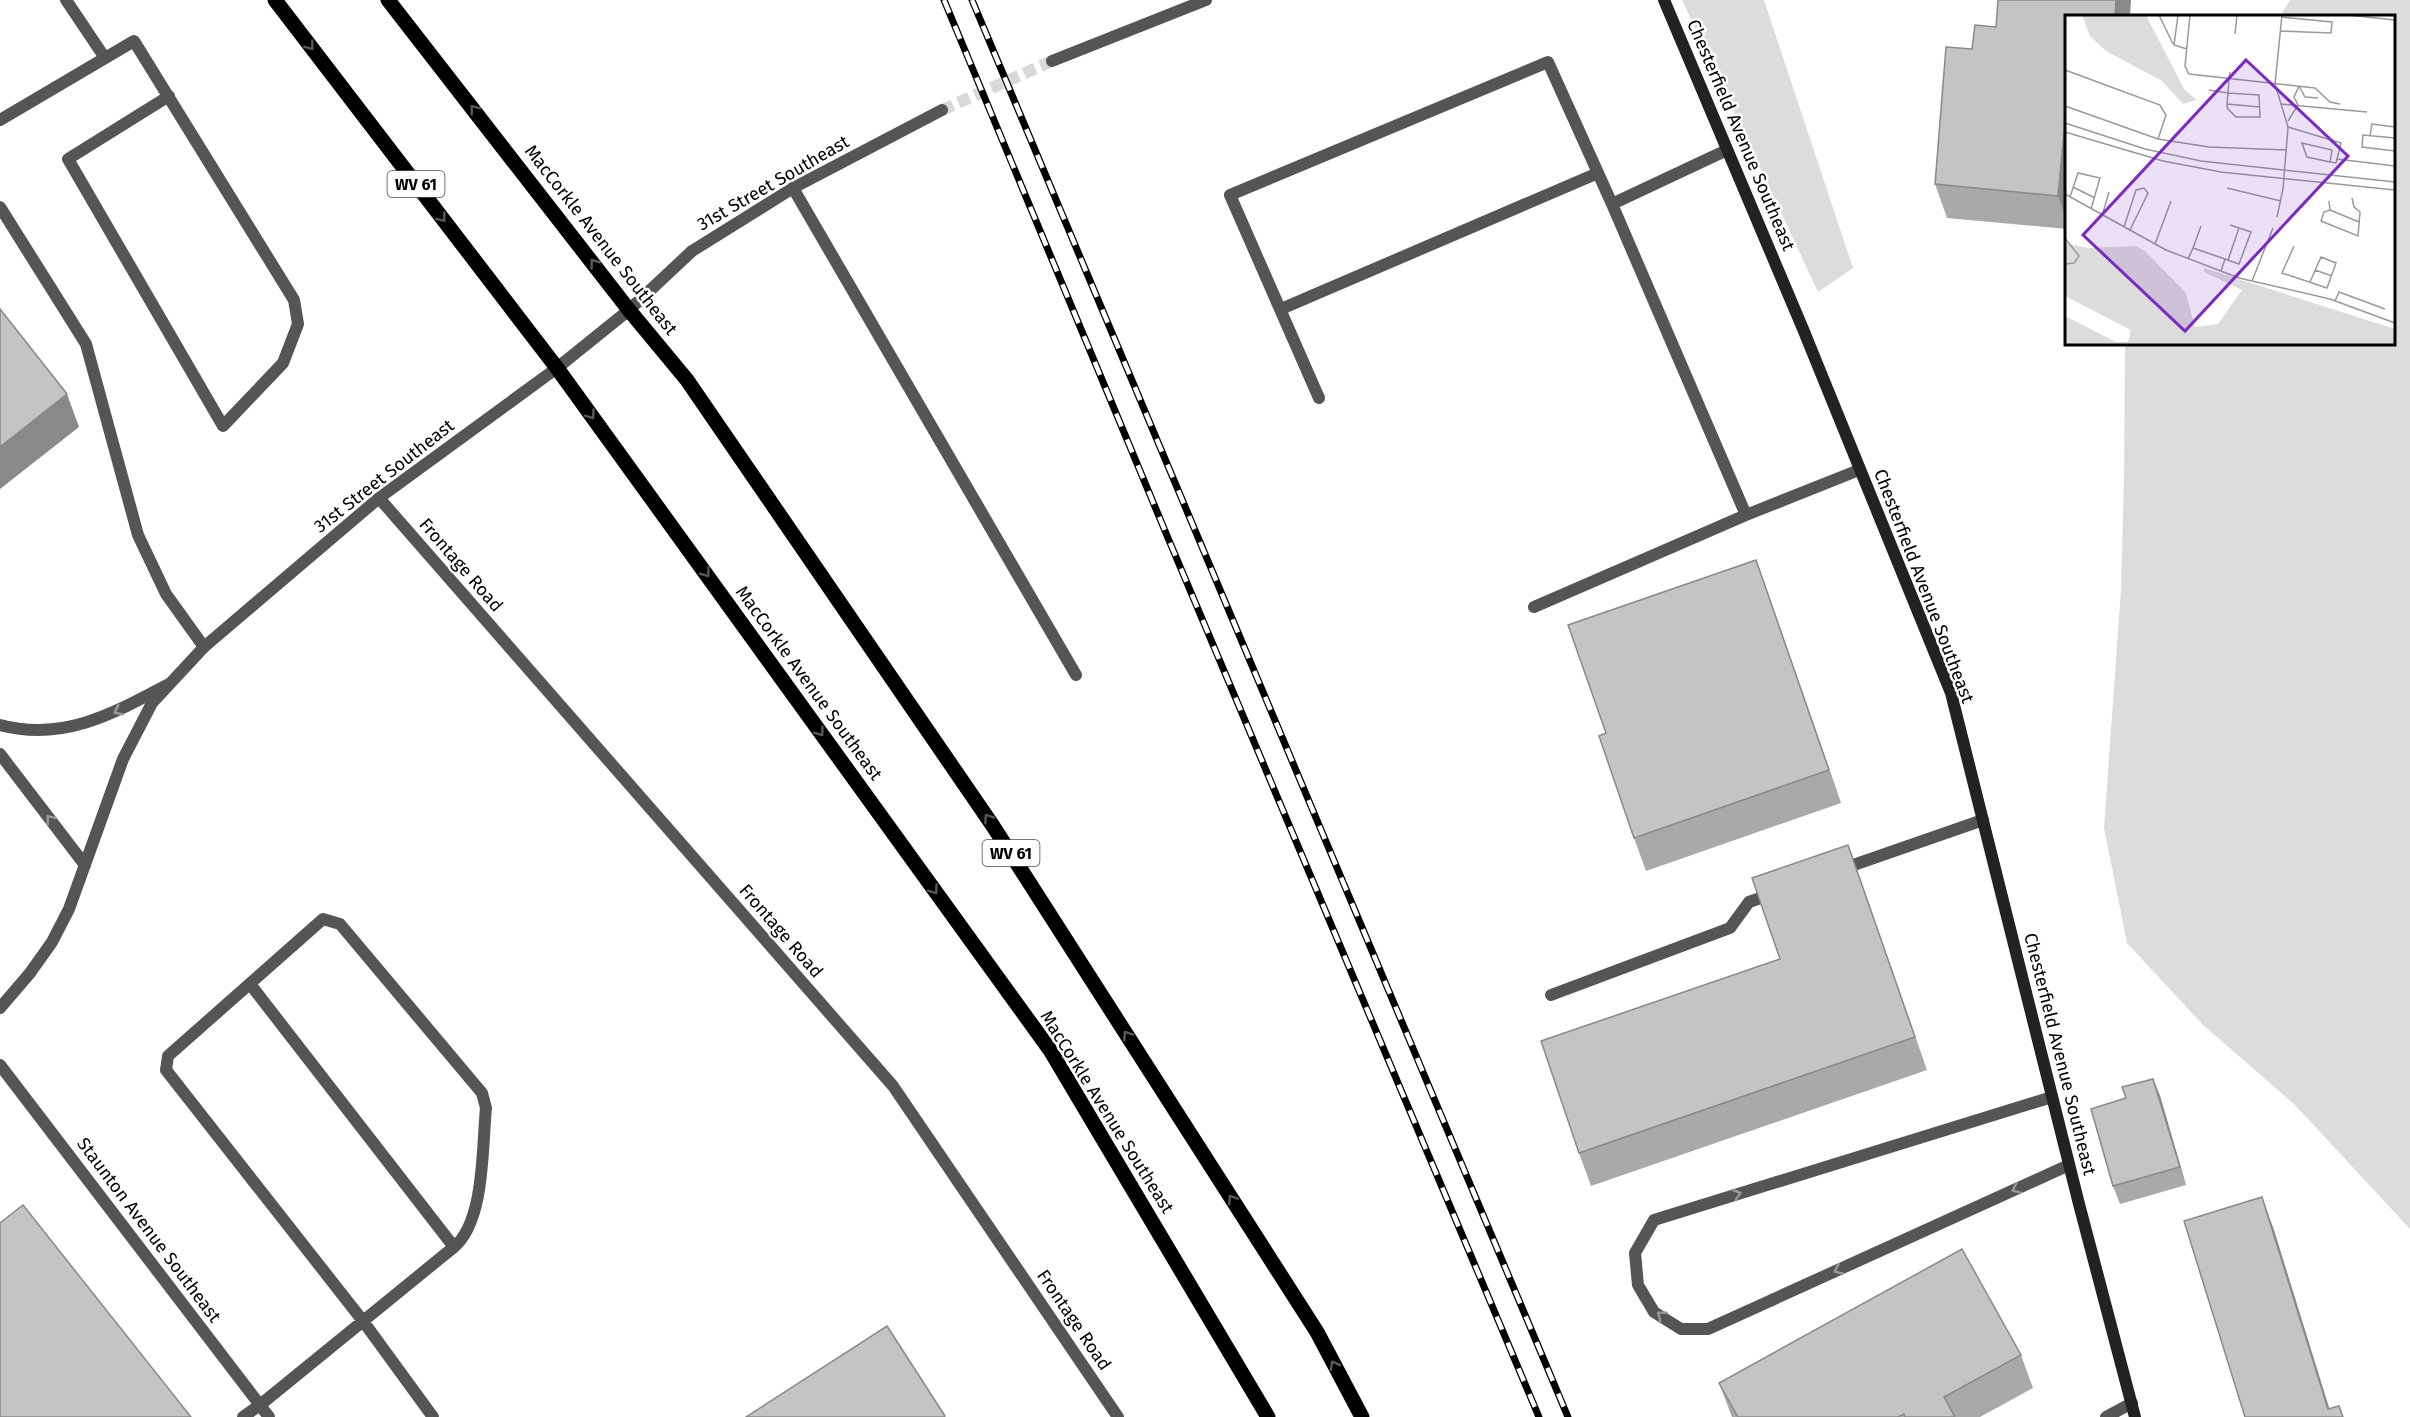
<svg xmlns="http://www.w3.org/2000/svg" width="2410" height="1417" viewBox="0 0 2410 1417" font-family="'Fira Sans',sans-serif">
  <rect width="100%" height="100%" fill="#fff"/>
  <path fill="#dcdcdc" d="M1682 0H1764L1853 268 1818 292Z
    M2290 0H2410V1229L2294 1104 2203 1025 2127 943 2104 828 2121 590 2124 476 2125 344H2394V16H2280Z"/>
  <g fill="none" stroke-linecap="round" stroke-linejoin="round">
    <path stroke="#d9d9d9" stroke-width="12" stroke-dasharray="12 6" stroke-linecap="butt" d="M942 110 1052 61"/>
    <path stroke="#555" stroke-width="12" d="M66 0 105 58
      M0 120 134 41 294 300 298 324 283 363 223 426 68 159 169 96
      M1727 150 1612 204 1746 515 1859 470
      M793 188 1076 675
      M0 207 86 344 138 535 166 594 204 647
      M1281 309 1598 173
      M1319 398 1230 195 1548 62 1612 204
      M1534 607 1746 515
      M0 725C64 742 114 713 169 684
      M0 754 85 865
      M1839 870 1983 820
      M250 984 454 1247
      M1551 995 1730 928 1749 902 1775 893
      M2052 1097 1654 1220 1635 1253 1638 1285 1654 1312 1681 1329H1708L2069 1165
      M243 1417 260 1405 454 1247C485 1221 482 1147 486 1108L482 1093 340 924 323 919 168 1056 166 1070 363 1321 433 1417
      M2106 1417 2132 1403"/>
    <path stroke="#555" stroke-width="12" d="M1052 61 1206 0
      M379 498 893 1086 1118 1417
      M0 1008 30 973 52 942 69 909 123 759 152 703 204 647 379 498 557 368 629 310 692 251 793 188 942 110
      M0 1065 269 1417"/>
    <path stroke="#222" stroke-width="12" d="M1664 0 1803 329 1951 693 2079 1204 2135 1417"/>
    <path stroke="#000" stroke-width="15" d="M275 0 557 368 1050 1050 1268 1417
      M388 0 629 310 687 380 993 826 1317 1332 1362 1417"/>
    <g stroke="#000" stroke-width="7">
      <path id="rail" d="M944 0 1168 538 1539 1417
        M972 0 1568 1417"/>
    </g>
    <use href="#rail" stroke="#fff" stroke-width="4.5" stroke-dasharray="14" stroke-linecap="butt"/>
  </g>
  <path fill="#a9a9a9" d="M2067 16V229L1947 218 1935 184 1972 49Z
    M1756 560 1841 803 1646 871 1634 838 1606 733Z
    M1860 878 1927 1070 1591 1186 1579 1153 1780 959Z
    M2153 1079 2160 1096 2186 1185 2120 1204 2113 1186 2126 1098Z
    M2021 1355 2033 1388 1980 1417H1732L1719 1383Z"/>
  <path fill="#898989" d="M2116 0H2131L2130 16H2115Z
    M2067 102V220L2058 196Z
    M67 394 79 427 0 489V447Z
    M1756 560 1768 593 1841 803 1829 770Z
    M2153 1079 2160 1096 2186 1185 2180 1167Z
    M2262 1197 2274 1230 2332 1417 2328 1409Z"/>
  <path fill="#c4c4c4" stroke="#898989" stroke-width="1.5" d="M1998 0H2116L2115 16H2067V101L2058 196 1935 184 1946 47 1972 49 1975 25 1996 27Z
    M0 309 67 394 0 447Z
    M1756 560 1829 770 1634 838 1599 736 1606 733 1568 625Z
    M1848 845 1915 1037 1579 1153 1541 1041 1780 959 1752 878Z
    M2153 1079 2180 1167 2113 1186 2091 1109 2126 1098 2122 1087Z
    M2262 1197 2328 1409 2339 1406 2343 1417H2245L2184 1221Z
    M23 1205 191 1417H0V1223Z
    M1962 1249 2021 1355 1944 1397 1955 1417H1905L1904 1414 1898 1417H1738L1719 1383Z
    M887 1326 945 1416 944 1417H746Z"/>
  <defs><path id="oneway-chevron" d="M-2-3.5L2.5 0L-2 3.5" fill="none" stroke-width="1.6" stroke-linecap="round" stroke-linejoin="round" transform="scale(1.5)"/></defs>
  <g stroke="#595959">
    <use href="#oneway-chevron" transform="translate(310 46) rotate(52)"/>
    <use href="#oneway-chevron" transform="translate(474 109) rotate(-128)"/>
    <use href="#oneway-chevron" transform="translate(442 218) rotate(52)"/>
    <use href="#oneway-chevron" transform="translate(594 263) rotate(-127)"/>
    <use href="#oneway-chevron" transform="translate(591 415) rotate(54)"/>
    <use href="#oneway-chevron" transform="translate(706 573) rotate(54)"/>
    <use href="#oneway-chevron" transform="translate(820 732) rotate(54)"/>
    <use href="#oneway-chevron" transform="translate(988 818) rotate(-124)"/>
    <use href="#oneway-chevron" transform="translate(934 890) rotate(54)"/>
    <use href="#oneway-chevron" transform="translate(1127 1035) rotate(-123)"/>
    <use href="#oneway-chevron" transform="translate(1232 1199) rotate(-123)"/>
    <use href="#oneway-chevron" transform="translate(1334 1365) rotate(-118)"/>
  </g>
  <g stroke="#999">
    <use href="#oneway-chevron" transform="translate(118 711) rotate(153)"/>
    <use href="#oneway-chevron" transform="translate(50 819) rotate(-128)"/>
    <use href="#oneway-chevron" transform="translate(2016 1189) rotate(156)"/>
    <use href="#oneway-chevron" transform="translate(1737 1194) rotate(-17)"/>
    <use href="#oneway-chevron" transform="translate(1838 1270) rotate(156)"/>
    <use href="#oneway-chevron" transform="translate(1661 1315) rotate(-143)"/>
  </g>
  <g text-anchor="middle" stroke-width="5" stroke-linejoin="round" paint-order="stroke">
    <g fill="#fff" stroke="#4c4c4c" stroke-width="1.5">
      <rect x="387.5" y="171" width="57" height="26" rx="4.5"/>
      <rect x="982.5" y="840" width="57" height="26" rx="4.5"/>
    </g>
    <g font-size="16" font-weight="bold" fill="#000">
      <text x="416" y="190">WV 61</text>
      <text x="1011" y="859">WV 61</text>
    </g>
    <g font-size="18" fill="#000" stroke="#fff">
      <text transform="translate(1741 135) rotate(67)" y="6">Chesterfield Avenue Southeast</text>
      <text transform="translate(773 183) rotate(-30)" y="6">31st Street Southeast</text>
      <text transform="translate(601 240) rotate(52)" y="6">MacCorkle Avenue Southeast</text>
      <text transform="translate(384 476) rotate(-38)" y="6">31st Street Southeast</text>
      <text transform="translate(461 565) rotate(49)" y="6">Frontage Road</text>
      <text transform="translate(1924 586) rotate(69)" y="6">Chesterfield Avenue Southeast</text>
      <text transform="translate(809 683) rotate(54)" y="6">MacCorkle Avenue Southeast</text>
      <text transform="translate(781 931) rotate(49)" y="6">Frontage Road</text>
      <text transform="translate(2060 1054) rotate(76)" y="6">Chesterfield Avenue Southeast</text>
      <text transform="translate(1107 1112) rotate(58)" y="6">MacCorkle Avenue Southeast</text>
      <text transform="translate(149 1230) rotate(53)" y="6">Staunton Avenue Southeast</text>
      <text transform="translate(1074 1320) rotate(56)" y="6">Frontage Road</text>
    </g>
  </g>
  <g transform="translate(2065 15)">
    <rect width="330" height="330" fill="#fff"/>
    <path d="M17 0H81L119 74 132 85 118 89 97 66 41 36 25 21ZM0 228 23 233 71 231 81 237 121 278 130 312 153 309 177 275 139 257V253L330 314V330H0V301L51 327H63L66 315 0 281Z" fill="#dcdcdc"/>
    <path fill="none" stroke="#999" stroke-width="1.5" d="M94 0 108 29M113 0 109 30 122 34M125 0 120 51 124 59 250 73 265 87 275 89M283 0 330 5M215 16 266 18 267 7 216 2M170 19 172 0M0 55 95 90 101 100 93 124M234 71 240 82 253 83M144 75 163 78 194 80 195 102H171L163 94 162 91V89L163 78 164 65 165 57M162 89 195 92M215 89 302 97M0 91 93 124 144 132 222 135M223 106 233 90 229 82 234 71M0 108 80 134 136 146 330 167M223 112 276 128 271 148 265 147 242 142 237 128 267 135 265 147M0 117 98 146 156 157 330 175M305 121 307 109 330 112M330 123 298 120 297 132 330 136M272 144 330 151M8 172 30 183M162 173 216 186M0 179 101 235 174 263 265 284 330 308M5 182 13 158 35 163 26 194M264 186 265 195 259 197 256 206 293 221 295 197 289 192 287 183M265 195 294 207M37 201 44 177M212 202 218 174 223 112 210 69 217 0M59 212 71 175 79 173 83 178 65 215M0 223 14 241 9 248 0 249M90 229 106 186M229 231 217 258 262 273 271 248 256 242 245 267M128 233 136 211M123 244 128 233 160 244 156 256M160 244 174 249 186 217 165 210M163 245 174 213M250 255 267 261M187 266 208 213M270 286 274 277 320 294"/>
    <path fill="#7b2cbf" fill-opacity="0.15" stroke="#7b2cbf" stroke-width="3" d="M181 45 283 141 120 316 18 220Z"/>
    <rect width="330" height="330" fill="none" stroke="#000" stroke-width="3"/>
  </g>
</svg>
